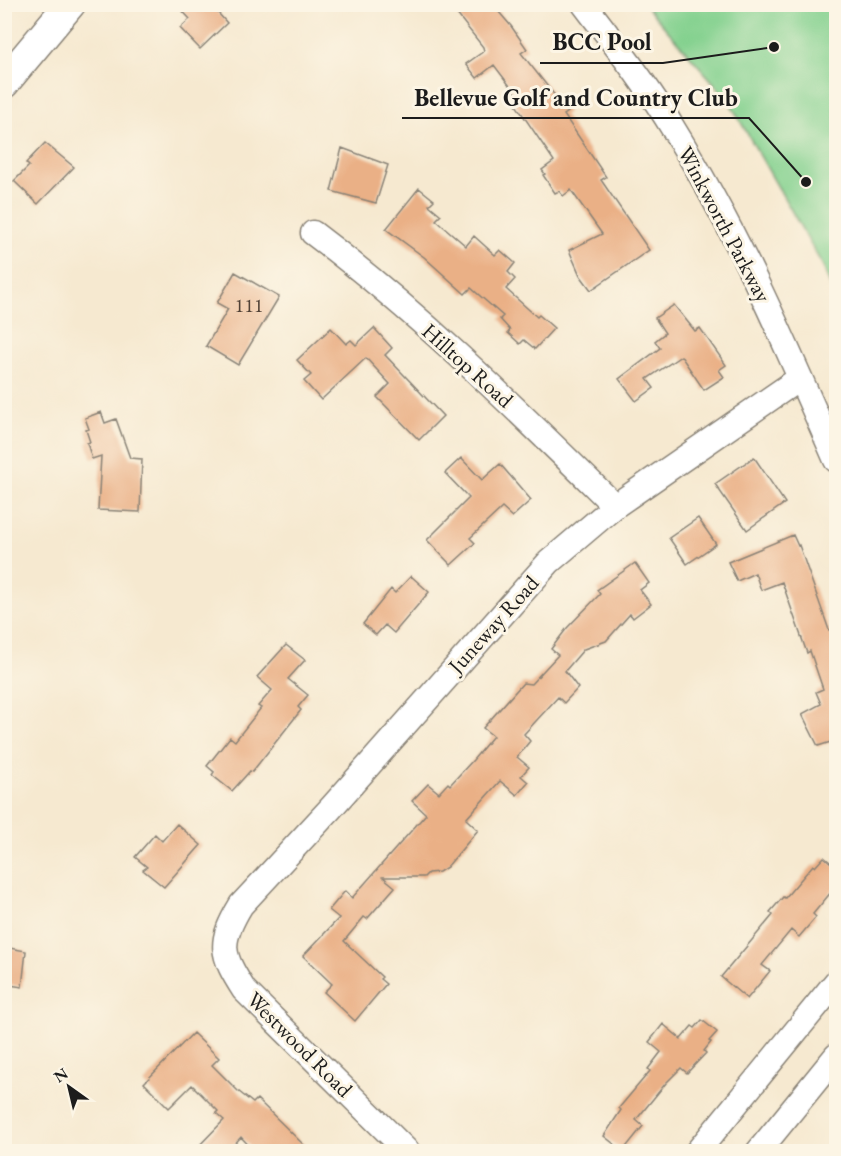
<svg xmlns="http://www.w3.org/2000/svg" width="841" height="1156" viewBox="0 0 841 1156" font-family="'EB Garamond',serif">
  <rect width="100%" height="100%" fill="#fcf5e5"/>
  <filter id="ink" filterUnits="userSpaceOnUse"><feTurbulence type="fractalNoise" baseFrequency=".0167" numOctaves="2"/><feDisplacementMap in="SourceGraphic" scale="12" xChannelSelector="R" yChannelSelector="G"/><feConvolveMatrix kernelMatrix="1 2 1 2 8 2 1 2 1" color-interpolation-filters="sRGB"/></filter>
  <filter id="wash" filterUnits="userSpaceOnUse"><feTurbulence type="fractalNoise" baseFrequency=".008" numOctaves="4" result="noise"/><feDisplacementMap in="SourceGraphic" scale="24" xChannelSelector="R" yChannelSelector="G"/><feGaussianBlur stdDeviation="1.35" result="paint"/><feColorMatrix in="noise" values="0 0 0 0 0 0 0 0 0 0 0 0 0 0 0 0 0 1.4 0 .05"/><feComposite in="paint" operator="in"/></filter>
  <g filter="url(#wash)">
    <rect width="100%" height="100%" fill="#f6e9d0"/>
    <path fill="#84d18f" stroke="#507656" stroke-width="1.5" d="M645 5H836V301L823 266 727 98Z"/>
    <g id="blocks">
      <path fill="#eab086" d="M176 4H210L227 23 200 49 180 28 190 19Z
        M449 4H492L511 26 527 49 521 53 568 112 564 115 606 177 601 180 649 250 591 290 580 275 569 250 602 234 571 190 563 196 559 191 555 193 543 175 545 174 542 170 554 161 514 102 519 98 494 65 477 78 466 64 484 51 483 47Z
        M45 143 74 167 38 204 14 181 29 166 26 163Z
        M342 148 388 165 376 203 331 191Z
        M419 188 434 200 429 205 441 215 436 220 466 246 474 236 495 255 500 250 515 263 508 272 515 279 506 289 537 317 539 315 554 328 535 349 524 340 520 344 508 333 510 330 500 319 503 316 471 288 465 294 424 257 386 229Z
        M235 272 279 297 238 365 206 346 228 309 217 303Z
        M674 305 695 331 700 328 726 365 719 370 724 377 704 390 681 356 647 379 654 388 636 401 619 379 660 348 655 341 665 333 655 318Z
        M331 328 346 344 351 340 356 345 374 328 392 348 385 355 443 416 419 440 377 397 390 384 366 358 321 400 304 381 311 375 297 360Z
        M101 412 105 423 116 419 130 458 142 459 140 512 98 510 101 456 92 459 87 443 90 442 86 430 89 429 85 418Z
        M754 457 785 503 747 530 715 484Z
        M461 458 482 480 500 464 531 500 512 517 502 508 470 538 475 543 451 565 427 540 469 498 445 473Z
        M698 518 716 544 687 564 669 538Z
        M793 535 798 546 799 545 829 630 831 629 837 644V740L818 746 802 714 821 704 816 692 823 689 810 651 807 653 782 582 761 590 755 573 737 581 728 562Z
        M635 563 649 583 640 590 651 604 633 618 630 614 606 641 584 649 565 671 578 688 564 703 558 697 524 734 530 741 517 757 529 767 521 776 528 782 517 795 500 781 466 819 478 830 447 867 439 872 428 873 424 877H383L395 887 367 919 364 917 344 941 382 977 380 979 386 984 355 1021 324 992 332 984 303 956 339 918 329 910 345 891 352 898 426 814 412 801 428 784 439 793 448 783 450 785 473 760 493 736 483 728 523 683 531 684 558 655 551 649 567 628 600 594 597 590Z
        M411 576 429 592 394 633 385 625 376 635 363 624 391 589 395 593Z
        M286 645 305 660 288 679 308 695 298 707 301 710 252 772 250 771 232 791 212 775 214 772 207 766 230 737 235 741 261 708 258 706 272 690 257 677Z
        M177 824 201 845 164 887 143 870 147 867 135 857 155 834 162 841Z
        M824 857 837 868V885L813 914 816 917 799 937 791 930 762 965 770 971 747 999 721 977 773 915 770 912 783 897 785 898 813 865 815 867Z
        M4 947 26 951 22 987 4 984Z
        M702 1020 717 1032 709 1041 711 1042 704 1051 706 1053 687 1073 681 1068 666 1083 636 1120 643 1126 623 1151 604 1136 621 1110 619 1108 650 1071 648 1069 661 1052 649 1042 663 1024 681 1039 692 1026 695 1028Z
        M193 1033 219 1058 212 1065 238 1091 253 1103 257 1099 311 1152H255L241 1137 227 1152H193L224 1120 216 1113 218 1111 192 1085 169 1108 144 1083Z"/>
    </g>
  </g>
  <g filter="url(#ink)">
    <use href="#blocks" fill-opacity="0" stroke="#898276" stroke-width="1.5"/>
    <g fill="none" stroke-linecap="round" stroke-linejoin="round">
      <g stroke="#898276" stroke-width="27">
        <path id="minor" d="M584 4C615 45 648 86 674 130 739 235 787 347 836 460
          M313 233C422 315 518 411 615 506
          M408 1152 244 990C221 954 218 943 241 905L331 808 549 562 615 506 800 378
          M697 1152 836 982
          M758 1152 836 1056"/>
      </g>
      <g stroke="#898276" stroke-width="33">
        <path id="tertiary" d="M4 83 70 4"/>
      </g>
      <use href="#minor" stroke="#fff" stroke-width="24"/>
      <use href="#tertiary" stroke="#fff" stroke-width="30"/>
    </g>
  </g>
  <g text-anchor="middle" stroke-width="6" stroke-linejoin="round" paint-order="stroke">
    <g font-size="20" fill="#504136">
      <text x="249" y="312">111</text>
    </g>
    <g font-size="22" fill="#1c1c1c" stroke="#fcf5e5">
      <text transform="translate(725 224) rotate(62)" y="8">Winkworth Parkway</text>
      <text transform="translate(468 365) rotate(42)" y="8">Hilltop Road</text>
      <text transform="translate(493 624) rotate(-48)" y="8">Juneway Road</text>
      <text transform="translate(300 1044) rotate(45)" y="8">Westwood Road</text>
    </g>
  </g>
  <path fill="none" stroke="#1c1c1c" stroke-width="2" d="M774 47L663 63H540M806 182L749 118H402"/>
  <g fill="#1c1c1c" stroke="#fcf5e5" stroke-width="2">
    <circle cx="774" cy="47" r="6"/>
    <circle cx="806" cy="182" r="6"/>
  </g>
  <g font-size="24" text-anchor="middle" font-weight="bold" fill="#1c1c1c" stroke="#fcf5e5" stroke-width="6" stroke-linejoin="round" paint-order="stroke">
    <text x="602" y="50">BCC Pool</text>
    <text x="576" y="106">Bellevue Golf and Country Club</text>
  </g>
  <rect width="841" height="1156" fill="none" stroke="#fcf5e5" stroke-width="24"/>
  <g transform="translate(69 1087) rotate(326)" stroke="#fcf5e5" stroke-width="4.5" paint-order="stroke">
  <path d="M0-4.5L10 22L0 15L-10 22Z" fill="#1c1c1c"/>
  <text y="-9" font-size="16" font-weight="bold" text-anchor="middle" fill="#1c1c1c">N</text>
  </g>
</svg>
